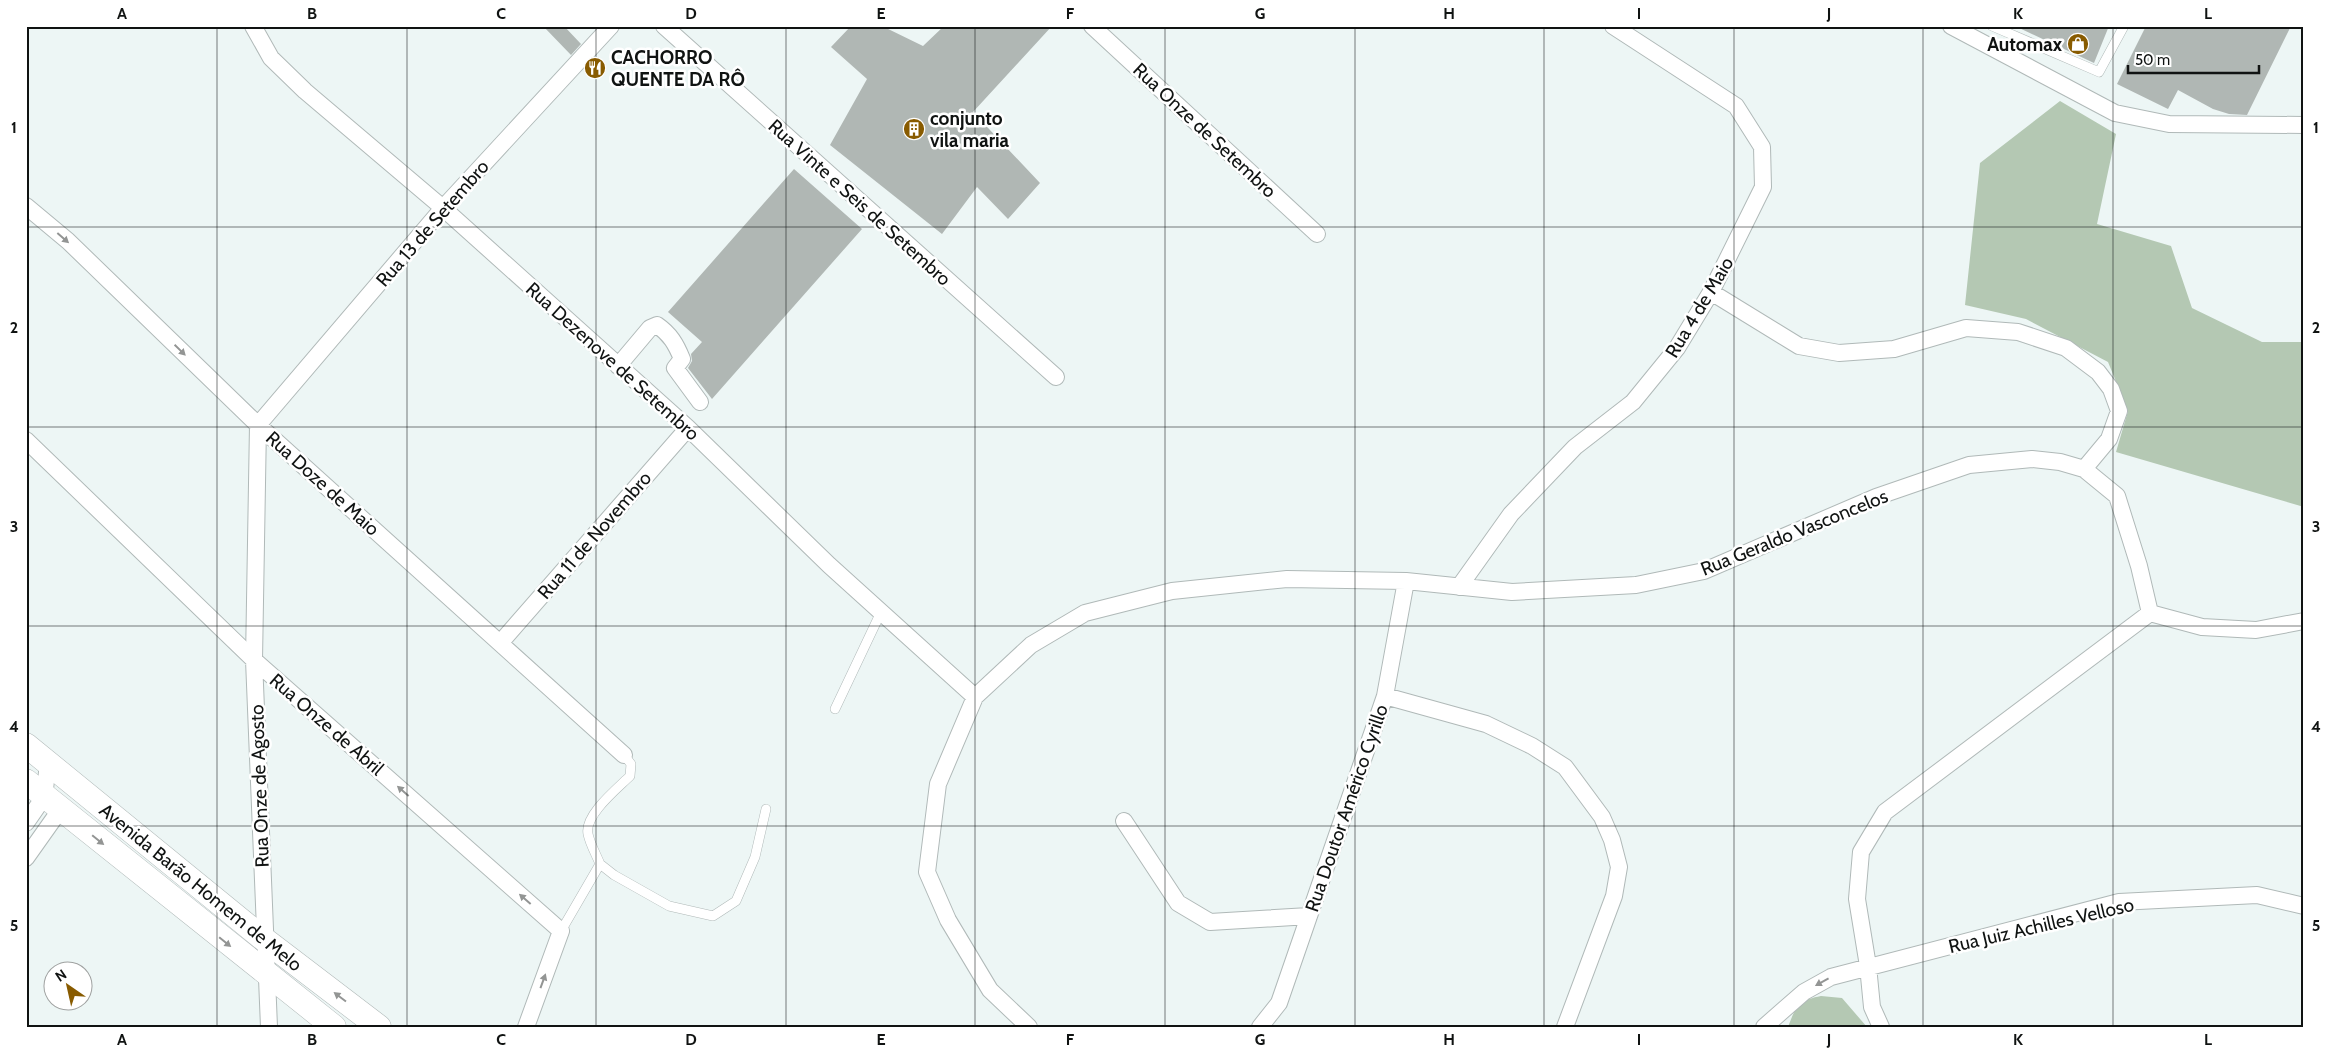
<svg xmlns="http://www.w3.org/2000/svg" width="2330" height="1053" viewBox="0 0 2330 1053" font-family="Cabin,sans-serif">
  <rect width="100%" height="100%" fill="#edf6f5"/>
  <path fill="#b4c8b3" d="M2060 101 2116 134 2097 224 2171 246 2192 308 2262 342H2304V507L2116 452 2128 411 2108 362 2026 319 1965 305 1980 163Z
    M1821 996 1842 998 1867 1027H1788C1795 1008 1799 1000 1821 996Z"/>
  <path fill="#b0b7b4" d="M543 26H564L581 44 571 55Z
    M851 26H882L923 46 944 26H1052L973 112 1040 183 1008 219 977 187 942 234 830 145 867 79 831 47Z
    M2015 26H2109L2094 63Z
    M2146 26H2291L2247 115 2229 114 2213 109 2178 90 2168 109 2117 84Z
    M794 169 862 229 712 399 688 368 692 361 691 354 702 342 668 312Z"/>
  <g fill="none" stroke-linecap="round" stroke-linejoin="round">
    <g stroke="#b0b9b8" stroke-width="10">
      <path id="lane" d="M1992 26 2099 72 2124 26
        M835 709 881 612
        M600 864C596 854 590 844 588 834 584 815 618 788 630 776L631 764 624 755
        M561 931 600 864 614 875 669 906 713 916 736 901 755 857 766 809"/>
    </g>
    <g stroke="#b0b9b8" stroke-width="18">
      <path id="street" d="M253 26 271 58 305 91 443 208 688 428 829 565 975 697
        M664 26 1056 377
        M1092 26 1317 234
        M1951 26 2115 113 2169 124 2304 125
        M26 206 68 241 258 425 624 755
        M1711 292 1799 346 1839 353 1894 349 1966 328 2018 332 2066 348 2098 372 2111 389 2119 411 2109 439 2084 469
        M618 366 650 328 657 325C670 334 676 344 682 359L675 368 700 402
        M258 425 254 660 269 1027
        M258 425 443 208 611 26
        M26 440 254 660 561 931 526 1027
        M1459 587 1511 514 1575 447 1633 402 1677 348 1711 292 1763 187 1762 147 1736 106 1613 26
        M2150 613 2202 627 2256 630 2304 621
        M501 642 688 428
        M1385 696 1486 724 1532 746 1565 767 1602 817 1612 840 1619 867 1614 896 1565 1027
        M1124 821 1178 903 1210 922 1309 916
        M26 823 44 797 48 764
        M26 858 60 810
        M1029 1027 990 990 948 920 927 872 938 784 975 697 1031 645 1085 613 1172 591 1287 579 1406 581 1512 592 1636 585 1704 571 1876 497 1969 465 2032 459 2060 462 2084 469 2117 496 2139 566 2150 613 1885 812 1861 852 1857 899 1868 966 1872 1007 1881 1027
        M1260 1027 1279 1003 1385 696 1406 581
        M1764 1027 1804 992 1831 977 2119 902 2257 895 2304 906"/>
    </g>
    <g stroke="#b0b9b8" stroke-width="25">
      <path id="secondary" d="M26 745 265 940 379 1027
        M26 781 334 1027"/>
    </g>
    <use href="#lane" stroke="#fff" stroke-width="9"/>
    <use href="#street" stroke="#fff" stroke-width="16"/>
    <use href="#secondary" stroke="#fff" stroke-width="24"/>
  </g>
  <defs><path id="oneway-solid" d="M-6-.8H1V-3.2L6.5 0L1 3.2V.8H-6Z" transform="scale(1.25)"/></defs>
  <g fill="#939594">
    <use href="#oneway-solid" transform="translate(63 238) rotate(41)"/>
    <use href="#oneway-solid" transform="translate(180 350) rotate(44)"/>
    <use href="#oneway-solid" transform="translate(403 791) rotate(-139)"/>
    <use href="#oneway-solid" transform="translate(98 840) rotate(39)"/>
    <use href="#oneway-solid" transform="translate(525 899) rotate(-139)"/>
    <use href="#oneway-solid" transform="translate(225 942) rotate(39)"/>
    <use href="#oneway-solid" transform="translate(543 981) rotate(-70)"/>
    <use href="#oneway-solid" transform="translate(1822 982) rotate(151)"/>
    <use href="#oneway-solid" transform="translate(340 997) rotate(-143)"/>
  </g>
  <path fill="none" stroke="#101312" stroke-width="1" stroke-opacity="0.55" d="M217 26V1027M407 26V1027M596 26V1027M786 26V1027M975 26V1027M1165 26V1027M1355 26V1027M1544 26V1027M1734 26V1027M1923 26V1027M2113 26V1027M26 227H2304M26 427H2304M26 626H2304M26 826H2304"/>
  <defs>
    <g id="shop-disc" transform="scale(1.125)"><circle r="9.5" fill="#885b00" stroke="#fff"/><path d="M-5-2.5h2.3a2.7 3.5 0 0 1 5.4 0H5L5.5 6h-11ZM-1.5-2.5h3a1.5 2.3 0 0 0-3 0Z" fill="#fff"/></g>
    <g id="restaurant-disc" transform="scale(1.125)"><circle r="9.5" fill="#885b00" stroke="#fff"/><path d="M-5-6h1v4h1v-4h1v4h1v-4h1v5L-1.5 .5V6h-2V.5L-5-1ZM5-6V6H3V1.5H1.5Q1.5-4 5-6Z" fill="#fff"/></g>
    <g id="building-disc" transform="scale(1.125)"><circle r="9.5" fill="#885b00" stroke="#fff"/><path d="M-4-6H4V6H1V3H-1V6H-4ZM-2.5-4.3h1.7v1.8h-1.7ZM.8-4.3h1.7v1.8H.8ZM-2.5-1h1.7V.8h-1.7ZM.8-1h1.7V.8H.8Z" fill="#fff"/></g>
  </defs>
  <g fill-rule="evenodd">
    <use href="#shop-disc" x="2078" y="44"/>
    <use href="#restaurant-disc" x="595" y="68"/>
    <use href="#building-disc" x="914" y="129"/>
  </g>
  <g text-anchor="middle" stroke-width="5" stroke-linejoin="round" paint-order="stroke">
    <g font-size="19" font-weight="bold" fill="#101312" stroke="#fff" text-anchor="start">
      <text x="2062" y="51" text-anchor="end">Automax</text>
      <text x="611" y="64">CACHORRO<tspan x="611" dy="22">QUENTE DA RÔ</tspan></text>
      <text x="930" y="125">conjunto<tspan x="930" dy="22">vila maria</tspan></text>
    </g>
    <g font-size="19" fill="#101312" stroke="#fff">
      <text transform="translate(1205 130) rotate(43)" y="7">Rua Onze de Setembro</text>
      <text transform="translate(860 202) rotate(42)" y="7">Rua Vinte e Seis de Setembro</text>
      <text transform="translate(432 223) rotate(-49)" y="7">Rua 13 de Setembro</text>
      <text transform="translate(1699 307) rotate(-59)" y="7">Rua 4 de Maio</text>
      <text transform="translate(613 361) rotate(42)" y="7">Rua Dezenove de Setembro</text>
      <text transform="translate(323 483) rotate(42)" y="7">Rua Doze de Maio</text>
      <text transform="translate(1794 532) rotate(-22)" y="7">Rua Geraldo Vasconcelos</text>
      <text transform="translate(594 535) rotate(-49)" y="7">Rua 11 de Novembro</text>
      <text transform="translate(327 724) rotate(41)" y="7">Rua Onze de Abril</text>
      <text transform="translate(259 786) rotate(-92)" y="7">Rua Onze de Agosto</text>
      <text transform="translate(1346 808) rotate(-71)" y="7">Rua Doutor Américo Cyrillo</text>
      <text transform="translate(201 887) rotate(39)" y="7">Avenida Barão Homem de Melo</text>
      <text transform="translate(2041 925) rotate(-13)" y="7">Rua Juiz Achilles Velloso</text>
    </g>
  </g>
  <rect width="2330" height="1053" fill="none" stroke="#ffffff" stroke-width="55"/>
  <g transform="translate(68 986) rotate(326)"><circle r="24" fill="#ffffff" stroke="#9fa1a0"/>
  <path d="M0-4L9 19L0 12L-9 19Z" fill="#885b00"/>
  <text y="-8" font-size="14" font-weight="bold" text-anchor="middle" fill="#101312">N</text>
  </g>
  <path d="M2128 65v8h131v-8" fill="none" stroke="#101312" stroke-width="2.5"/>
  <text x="2135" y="65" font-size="15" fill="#101312" stroke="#ffffff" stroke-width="4" paint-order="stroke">50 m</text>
  <rect x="28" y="28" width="2274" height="998" fill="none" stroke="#101312" stroke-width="2"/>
  <g font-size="16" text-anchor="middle" font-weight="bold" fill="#101312">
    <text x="122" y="19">A</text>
    <text x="312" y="19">B</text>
    <text x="501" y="19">C</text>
    <text x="691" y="19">D</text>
    <text x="881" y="19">E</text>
    <text x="1070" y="19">F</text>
    <text x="1260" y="19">G</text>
    <text x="1449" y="19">H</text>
    <text x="1639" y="19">I</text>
    <text x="1829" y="19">J</text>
    <text x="2018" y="19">K</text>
    <text x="2208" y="19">L</text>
    <text x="14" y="133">1</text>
    <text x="2316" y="133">1</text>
    <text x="14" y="333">2</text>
    <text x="2316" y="333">2</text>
    <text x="14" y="532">3</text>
    <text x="2316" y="532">3</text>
    <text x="14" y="732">4</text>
    <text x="2316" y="732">4</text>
    <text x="14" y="931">5</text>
    <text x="2316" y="931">5</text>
    <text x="122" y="1045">A</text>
    <text x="312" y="1045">B</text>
    <text x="501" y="1045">C</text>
    <text x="691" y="1045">D</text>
    <text x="881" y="1045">E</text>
    <text x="1070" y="1045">F</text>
    <text x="1260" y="1045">G</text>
    <text x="1449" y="1045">H</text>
    <text x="1639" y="1045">I</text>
    <text x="1829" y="1045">J</text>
    <text x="2018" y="1045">K</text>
    <text x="2208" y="1045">L</text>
  </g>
</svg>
